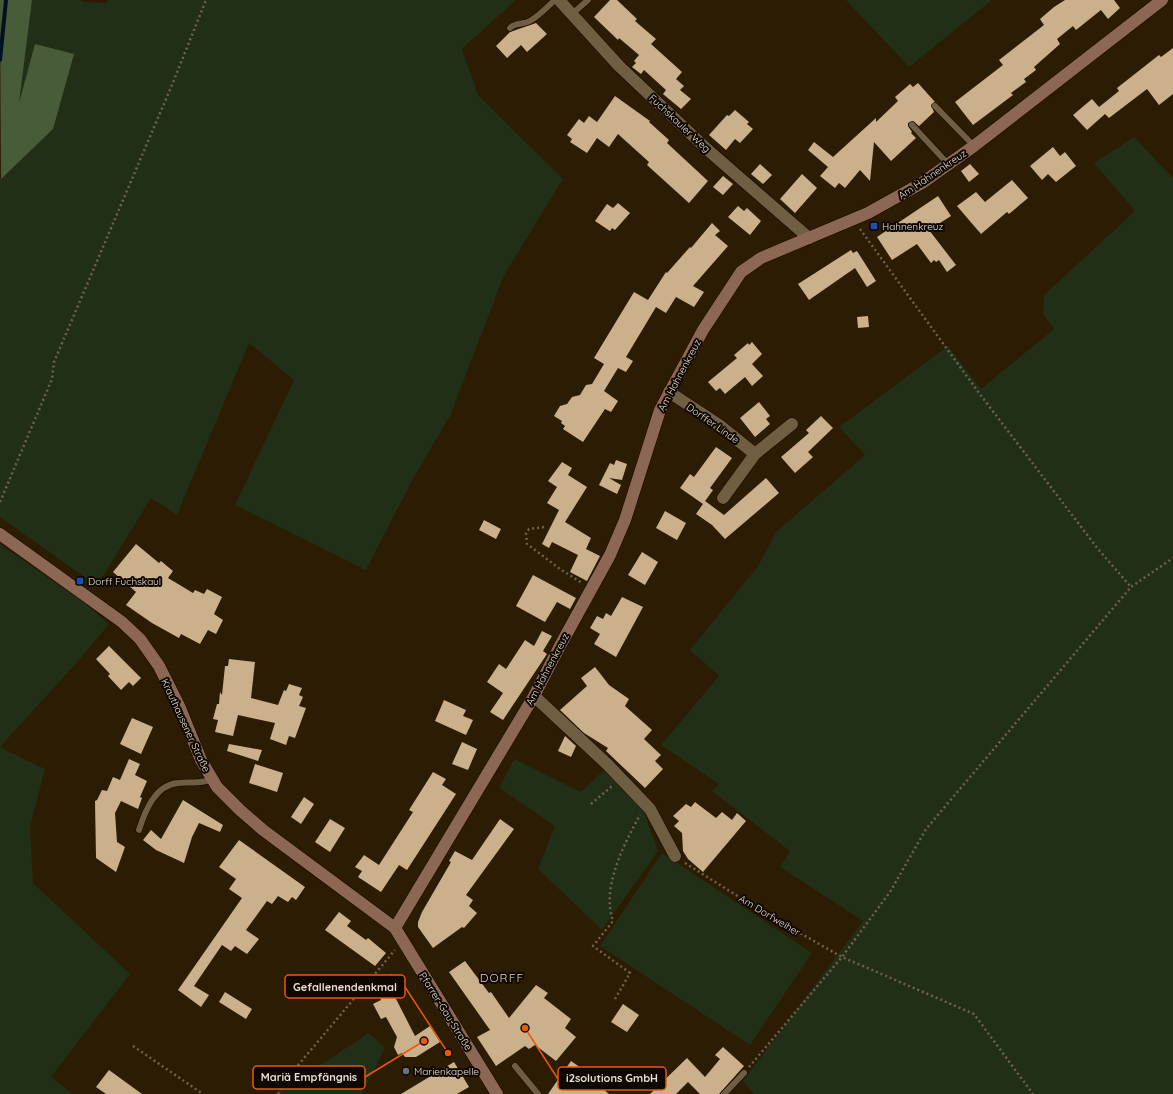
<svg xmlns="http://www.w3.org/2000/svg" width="1173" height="1094" viewBox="0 0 1173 1094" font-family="Quicksand,sans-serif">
  <rect width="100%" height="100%" fill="#2c1c03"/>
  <path fill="#212f17" d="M32 0H81V2L106 3 108 0H516L462 49 478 95 563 179 504 275 450 416 415 475 366 570 235 505 294 380 249 343 177 515 151 498 97 586 0 517V179L53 129 18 107Z
    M846 0H992L909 67Z
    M1134 137 1173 178V1094H754L743 1081 863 921 780 867 790 851 712 791 719 784 661 745 719 676 690 650 758 566 776 532 865 455 839 427 948 346 981 389 1054 329 1043 314 1044 295 1135 211 1094 163Z
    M0 544 86 604 109 624 80 659 0 747Z
    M0 747 45 769 30 827 33 883 130 974 51 1077 73 1094H0Z
    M514 759 581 792 605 769 643 809 658 851 602 930 538 869 555 826 499 788Z
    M662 853 812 953 750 1045 600 946Z
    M369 1033 385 1048 362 1094H276L292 1068 305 1075Z"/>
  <path fill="#485c3a" d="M0 0H32L19 103 35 44 74 54 53 129 1 179Z"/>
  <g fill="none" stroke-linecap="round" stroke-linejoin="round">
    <path stroke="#012" stroke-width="4" d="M0 60 6 0"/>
  </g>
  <path fill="#cab18c" d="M610 0H617L637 19 635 21 656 39 651 44 682 72 676 79 684 86 680 90 691 99 681 109 663 94 666 90 644 70 641 74 632 67 636 63 634 61 639 55 619 38 618 40 594 17Z
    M1065 0H1114L1120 8 1108 19 1101 10 1076 30 1073 26 1057 39 1060 44 1034 67 1036 70 1024 79 1026 82 1011 93 1013 95 973 125 955 102 1003 65 999 60 1044 25 1040 19 1054 7Z
    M536 23 547 34 527 52 521 45 507 58 496 46 510 32Z
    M1173 48V94L1159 105 1147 89 1109 118 1105 114 1087 130 1073 115 1092 99 1099 107 1119 91 1117 88 1159 55 1161 57Z
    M918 83 935 102 931 105 934 112 919 126 913 121 908 123V126L912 132 911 133 916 138 891 161 874 142 870 181 860 170 845 188 839 183 835 188 820 176 828 167 808 150 814 142 833 157 876 118V122L898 101 895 97 910 84 913 87Z
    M615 96 650 121 649 122 669 140 667 143 708 181 689 203 647 165 649 162 618 134 609 147 597 138 587 153 570 142 572 139 567 135 579 119 584 123 589 116 597 122Z
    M735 110 749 122 747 124 753 129 740 143 735 139 726 150 709 135 727 115 729 116Z
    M1053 147 1060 156 1065 152 1076 166 1056 182 1048 174 1042 180 1030 166Z
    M760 164 772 175 763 184 751 174Z
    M970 164 979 174 969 182 961 171Z
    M802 174 817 188 795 213 780 199Z
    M723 176 733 184 723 195 713 187Z
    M1012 180 1028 198 1009 214 1007 212 981 234 957 206 976 192 985 202Z
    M938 196 951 216 929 230 956 265 947 272 939 260 936 262 934 260 931 263 917 244 892 260 877 237Z
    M618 203 630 213 615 230 612 228 610 231 595 221 607 204 613 208Z
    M738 206 744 211 747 208 761 221 750 235 728 217Z
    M712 223 720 231 715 235 728 246 693 286 704 292 694 307 676 297 666 313 656 307 626 357 633 361 626 372 618 368 604 391 618 401 611 412 605 409 583 442 563 429 565 426 561 423 562 421 554 416 560 406 567 404 572 397 580 395 586 385 592 384 604 364 594 358 634 292 648 300 666 272 667 273 690 247 691 248Z
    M851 250 853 253 857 251 876 281 867 287 855 268 809 300 798 284Z
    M868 316 869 327 858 328 857 317Z
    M752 342 762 354 752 364 763 376 752 386 745 377 725 394 720 388 716 391 708 382 737 358 734 355 748 343 749 345Z
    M759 402 770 416 766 419 770 424 755 437 740 418Z
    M821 416 833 428 808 452 813 457 795 473 781 457 809 433 806 430Z
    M716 447 732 458 710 488 713 490 703 504 680 488 690 474 694 477Z
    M616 460 627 464 622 480 609 478 621 485 617 494 599 485 610 463 614 465Z
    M562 462 572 468 568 475 587 487 565 522 591 538 586 549 600 556 587 581 570 572 578 555 552 542 549 548 542 544 559 510 547 503 557 487 548 481Z
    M766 478 779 493 725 539 712 525 696 514 705 501 724 515Z
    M665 511 686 523 677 540 656 528Z
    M484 520 501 529 496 539 479 530Z
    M136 544 159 563 161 561 173 571 168 578 193 593 195 590 204 594 207 589 222 597 214 614 223 620 216 634 208 630 200 644 181 634 179 638 152 623 126 605 136 592 113 572Z
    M642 552 658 562 645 585 628 575Z
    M533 575 576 598 570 609 557 602 545 622 516 606Z
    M622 597 643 607 616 657 594 644 600 634 590 628 597 616 603 619 606 613 611 616Z
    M542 631 552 636 543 651 547 654 503 720 490 712 503 693 487 682 499 664 506 669 525 640 534 646Z
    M109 646 141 678 133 686 129 682 121 690 108 676 110 674 96 659Z
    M229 659 255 662 251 698 278 705 284 690 286 691 289 684 302 688 299 695 303 697 299 706 306 708 295 738 289 736 286 745 270 739 275 723 238 715 233 736 215 732 218 720 213 719 217 704H219L220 692 222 695 225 666H228Z
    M595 667 609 685 629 699 625 706 652 730 644 739 661 755 655 761 663 769 645 788 606 751 608 748 584 733 560 710 587 686 581 678Z
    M444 700 466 710 463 716 473 720 466 735 435 721Z
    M132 718 153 727 141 754 120 744Z
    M565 736 576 746 571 757 558 751Z
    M462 742 477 749 468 770 452 764Z
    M229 744 262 750 258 761 227 751Z
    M129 759 140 764 135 775 147 781 140 797 142 798 138 809 121 801 115 813 117 842 125 847 116 872 96 858 95 801 97 800 102 790 107 791 113 777 120 780Z
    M255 764 283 773 277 792 249 783Z
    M433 772 446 779 442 785 456 794 407 870 399 865 381 892 358 877 362 871 355 867 364 855 379 865 413 812 409 810Z
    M304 797 314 804 301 824 291 817Z
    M183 800 223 825 220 832 199 823 192 837 184 863 156 850 143 840 151 830 161 839Z
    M695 802 716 818 722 812 732 820 737 813 746 821 703 872 688 859 683 851 682 833 674 826 679 821 673 816 686 804 691 807Z
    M330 819 345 828 330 852 315 842Z
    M500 819 514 829 466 895 473 900 469 906 477 913 464 928 462 927 433 948 418 927V922L422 912 451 862 449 861 455 851 472 860Z
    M239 840 305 887 296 900 292 897 288 902 278 896 272 904 267 901 246 930 259 939 247 954 235 946 231 951 222 945 194 986 209 995 201 1007 178 990 242 898 229 889 236 879 219 867Z
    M339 912 351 921 347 926 366 940 368 938 386 953 375 966 325 930Z
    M465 961 489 993 491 992 509 1018 536 985 548 993 544 998 571 1019 565 1028 576 1037 556 1061 535 1045 529 1049 525 1046 496 1066 477 1037 490 1030 449 972Z
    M392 974 401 991 394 995 415 1036 430 1026 440 1042 416 1057H405L402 1053 398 1055 394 1047 397 1037 386 1017 381 1019 373 1004 381 1000 378 994 385 991 380 980Z
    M225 992 252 1009 246 1019 219 1002Z
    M623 1004 639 1015 627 1032 611 1022Z
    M723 1047 744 1066 719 1094H700L688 1082 676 1094H650L687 1058 705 1077 720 1059 715 1055Z
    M571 1061 584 1070 582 1072 609 1094H548Z
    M454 1062 469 1087 457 1094H401Z
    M109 1070 142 1094H106L96 1087Z"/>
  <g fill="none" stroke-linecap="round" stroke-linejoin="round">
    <g stroke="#140600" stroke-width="7">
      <path id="lane" d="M572 14 588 0
        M510 28C516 22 523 25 530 21 539 16 547 7 555 0
        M935 106 974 146
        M912 125 949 165
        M139 830C145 811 155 785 178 783 191 781 200 785 212 779
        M515 1066 538 1094
        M724 1094 744 1073"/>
    </g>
    <g stroke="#140600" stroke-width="13">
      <path id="street" d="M559 0 619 66 709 151 809 238
        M669 392 719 425 755 454
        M723 498 755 454 792 424
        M534 696 608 765 650 809 675 856"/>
    </g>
    <g stroke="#140600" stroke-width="13">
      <path id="secondary" d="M0 534 122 622 140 639 159 666 180 708 201 760 217 787 240 810 263 830 395 928 497 1094
        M395 928 534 696 561 644 610 555 625 520 660 410 703 330 741 272 761 258 868 213 922 183 974 146 1162 0"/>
    </g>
    <path stroke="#70624d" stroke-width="2.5" stroke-dasharray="2 3" stroke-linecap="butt" d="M860 229 979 393 1098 549 1131 587
      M0 502 52 379 54 362 172 85 206 0
      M544 527 529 529 526 533 527 544 560 569 582 583
      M591 804 612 786
      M685 863 763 912 842 957 974 1014 1033 1094
      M615 999 630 973 593 946 613 921C601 888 624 844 640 815
      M133 1046 203 1094
      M749 1067 842 957 890 892 926 829 1131 587 1173 558
      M278 1094 289 1076 395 950"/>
    <use href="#lane" stroke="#705e43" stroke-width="6"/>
    <use href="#street" stroke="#705e43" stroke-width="12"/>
    <use href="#secondary" stroke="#8c6753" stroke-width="12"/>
  </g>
  <g fill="#1a4fb4" stroke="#0f0802" stroke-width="1.5">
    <rect x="870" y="222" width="8" height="8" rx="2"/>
    <rect x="76" y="577" width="8" height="8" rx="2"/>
  </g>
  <circle fill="#6b7280" stroke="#0f0802" stroke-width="1.5" cx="406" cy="1071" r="4"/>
  <g text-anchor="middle" stroke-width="4" stroke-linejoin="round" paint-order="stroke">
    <g font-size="10" fill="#e8ddce" stroke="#0f0802">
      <text transform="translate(680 123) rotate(43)" y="4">Fuchskauler Weg</text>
      <text transform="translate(932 174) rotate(-34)" y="4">Am Hahnenkreuz</text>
      <text transform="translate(679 375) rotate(-62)" y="4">Am Hahnenkreuz</text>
      <text transform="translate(713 423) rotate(35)" y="4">Dorffer Linde</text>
      <text transform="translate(547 669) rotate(-62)" y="4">Am Hahnenkreuz</text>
      <text transform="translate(186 725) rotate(65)" y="4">Krauthausener Straße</text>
      <text transform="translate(770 915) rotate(31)" y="4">Am Dorfweiher</text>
      <text transform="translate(446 1011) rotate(58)" y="4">Pfarrer-Gau-Straße</text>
    </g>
    <g font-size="10" fill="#e8ddce" stroke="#0f0802" text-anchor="start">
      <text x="882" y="230">Hahnenkreuz</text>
      <text x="88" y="585">Dorff Fuchskaul</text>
      <text x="414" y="1075">Marienkapelle</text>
    </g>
    <g font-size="12" letter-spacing="1" fill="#e6d1b3" stroke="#0f0802">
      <text x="502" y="982">DORFF</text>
    </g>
  </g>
  <path fill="none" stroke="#e8590c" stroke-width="1.5" d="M448 1053L405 987M424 1041L365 1077M525 1028L558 1079"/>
  <g fill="#e8590c" stroke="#0f0802" stroke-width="1.5">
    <circle cx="448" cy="1053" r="4"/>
    <circle cx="424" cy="1041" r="4"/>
    <circle cx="525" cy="1028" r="4"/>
  </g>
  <g fill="#0f0802" stroke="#e8590c" stroke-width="1.5">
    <rect x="285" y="975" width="120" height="23" rx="4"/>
    <rect x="253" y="1066" width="112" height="23" rx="4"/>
    <rect x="558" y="1067" width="108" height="23" rx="4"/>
  </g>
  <g font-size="11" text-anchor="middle" font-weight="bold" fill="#e8ddce">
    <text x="345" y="991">Gefallenendenkmal</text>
    <text x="309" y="1081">Mariä Empfängnis</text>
    <text x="612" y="1082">i2solutions GmbH</text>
  </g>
</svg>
